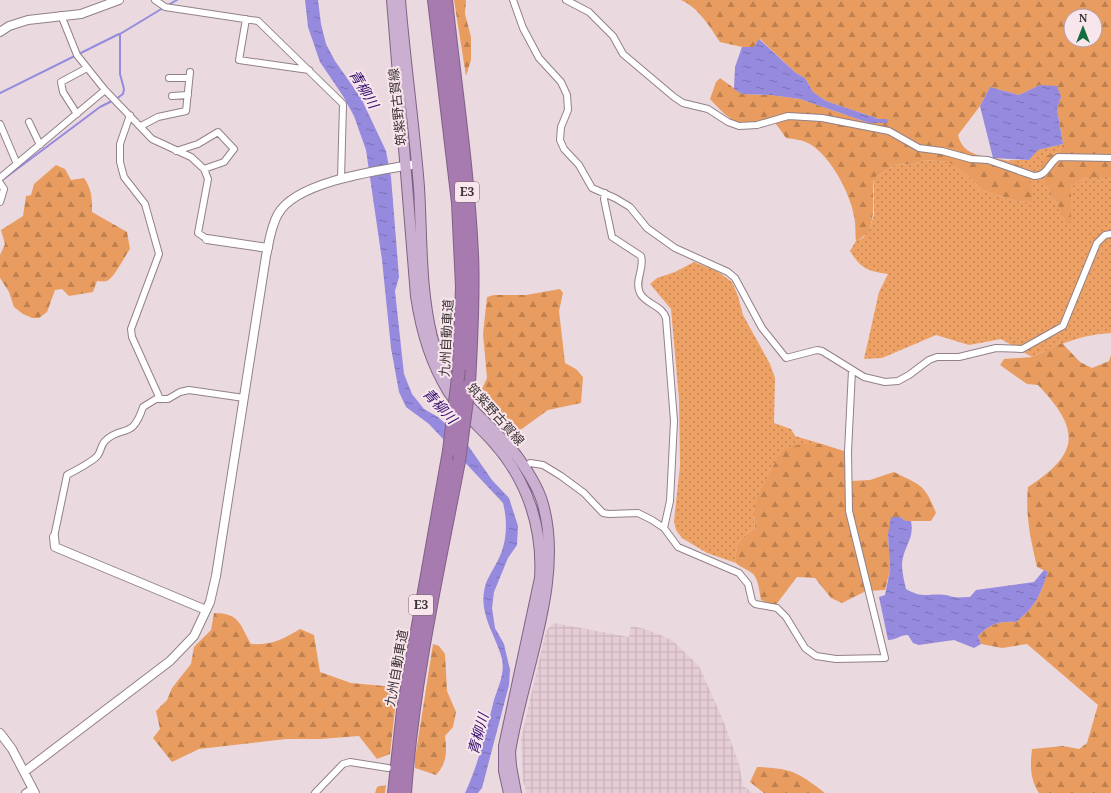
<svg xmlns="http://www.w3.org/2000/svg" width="1111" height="793" viewBox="0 0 1111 793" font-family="'Noto Serif','Noto Sans JP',serif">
  <defs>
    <pattern id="industrial-grid" width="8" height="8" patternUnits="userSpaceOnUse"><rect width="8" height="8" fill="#e6ccd6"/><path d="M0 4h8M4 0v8" fill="none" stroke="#c6b0b8"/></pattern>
    <pattern id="grass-dots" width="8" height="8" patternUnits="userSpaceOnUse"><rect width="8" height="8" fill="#eda165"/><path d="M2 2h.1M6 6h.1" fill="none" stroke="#c18454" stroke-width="1.8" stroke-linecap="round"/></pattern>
    <pattern id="forest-firs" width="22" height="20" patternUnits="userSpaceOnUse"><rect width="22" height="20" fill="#e99c5f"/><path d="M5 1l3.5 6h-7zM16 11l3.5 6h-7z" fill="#be804f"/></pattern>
    <pattern id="water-ripples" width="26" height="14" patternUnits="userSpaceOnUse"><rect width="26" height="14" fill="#958add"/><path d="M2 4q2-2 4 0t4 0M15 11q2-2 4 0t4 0" fill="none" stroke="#7b71b4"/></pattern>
  </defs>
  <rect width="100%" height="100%" fill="#ebd9e0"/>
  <path fill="url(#industrial-grid)" d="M554 623 629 637 631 626 645 629 672 640 699 666 723 720 739 764 743 786 753 793H527L523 781 521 739 546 631Z"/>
  <path fill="url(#grass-dots)" d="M1063 144 1059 152 1047 155 1045 185 1054 198 1067 223 1071 221V187L1085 177H1111V333C1080 335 1060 344 1032 357L1001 339 969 345 936 335 882 358 864 359 879 292 888 274C868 271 861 269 850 251L856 241 863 238 870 227 874 215V178L895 165 913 164 924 160 950 162 970 177 981 190 1016 201 1032 202 1027 171 1008 160H1029L1038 150Z
    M694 262 717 271 732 282 738 296 743 315 770 364 775 378 774 423 791 429 795 436 822 444H800L771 470 754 515 755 528C740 539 735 543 736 563L707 553 682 538 676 530 674 521 680 466 679 399 671 309 650 284 657 278 675 272Z"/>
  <path fill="url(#forest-firs)" fill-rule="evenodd" d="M454 0H466L465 14 471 37V60L466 76Z
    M681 0H1111V177H1085L1071 187V221L1067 224 1054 198 1045 185 1041 165 1047 155 1059 152 1063 144 1057 109 1061 97 1040 85 1019 95 990 87 980 106 958 135C968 177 1035 135 1032 202L1016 201 981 190 970 177 949 162 924 160 913 164 895 165 874 178C871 199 880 231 856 241 855 233 856 224 854 216 850 193 831 157 810 144 803 140 794 139 786 138L774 121C739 127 735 126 710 99L716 82 720 78 742 94 771 95 800 99 869 123 887 119H879L826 101 813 92 805 78 796 73 760 39 754 47H742L720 42C710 27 698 7 681 0ZM1071 16H1095V40H1071Z
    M56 165 65 169 71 180 84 178C92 189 92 199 92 212L127 232 130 249C124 257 115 277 107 281 104 282 100 281 97 281L93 292 69 296 62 289 55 290 47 312 39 318H32L23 314 14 307 9 292 0 278V255L5 244 1 230 23 216 26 196 31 195 34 184Z
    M560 289 563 293 559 311 565 363 576 369 583 377 581 403 548 410 519 431C501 424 486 410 481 391L487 378 483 334 487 297 494 295H526Z
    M1062 343 1080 362 1092 368 1109 361 1111 355V793H1039C1030 779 1030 766 1032 749L1063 746 1079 749 1087 743 1098 705 1027 644 1002 648 981 644 978 636C991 624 998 621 1016 622 1037 605 1039 597 1048 572L1037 567C1031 540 1025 516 1028 487 1081 453 1080 429 1038 385L1027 384 1000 365 1004 359 1032 357Z
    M800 444H822L844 451 849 463 851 481 870 480 894 472C920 485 925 484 936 513L931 521H906L900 517 888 534 890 570 885 590 866 591 842 603 831 598 815 578 797 577 775 606 761 600C759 592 759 580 753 574 748 569 741 568 736 563 735 543 740 539 755 528L754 515 757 498 771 470 782 451Z
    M214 613C240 613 240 625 251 644 272 645 282 640 300 629L314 635 320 672 351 683 384 686 397 691 390 754 377 759 359 736 320 739H286L199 749 172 762 153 738 160 729 156 711 167 700 172 688 191 664 194 647 211 630Z
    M433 644 439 646 445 654 447 691 456 712 453 727 445 736C447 752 447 763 436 775L415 768V759Z
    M757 767C791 768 798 772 825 793H764L750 782Z
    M386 785 385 793H375L377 787Z"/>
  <path fill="url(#water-ripples)" d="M305 0H318L321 24 326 44 335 61 361 98 386 151 391 177 399 277 395 291 404 374 412 394 424 409 438 417 467 444 492 480 509 498 518 526 517 545 508 558 494 592 492 608 495 628 504 644 510 670 509 685 482 788 478 793H465C479 763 486 732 494 700 498 687 505 674 502 659 497 638 480 616 484 592 485 581 492 572 497 562 507 544 508 523 503 503L429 424 406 407 399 392 391 348 382 260 366 150 354 116 343 96 320 62 308 27Z
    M759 39 796 73 805 78 813 92 826 101 879 119H887L888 123H869L800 99 771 95 742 94 734 89 735 67 742 47H754Z
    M1040 85 1057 86 1061 97 1057 109 1063 144 1038 150 1029 160 993 158 980 106 990 87 1019 95Z
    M891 517H900L906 521H911C915 539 903 547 902 564 902 572 904 581 906 589 923 599 928 593 945 595 948 595 951 597 954 597 959 598 965 597 970 597L976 590 1034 582 1044 570 1048 572C1039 597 1037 605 1016 622 998 621 991 624 978 636L981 644 974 648 954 640 919 645 913 643 908 635C900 635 896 640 888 640L879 597 885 595 890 570 888 534Z"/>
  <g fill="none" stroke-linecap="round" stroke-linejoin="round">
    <path stroke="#958add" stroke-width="2" d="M168 5 177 0
      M0 93 119 34
      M116 99 123 94 124 89 120 74V34L163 8
      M1 181 100 107 112 101"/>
    <g stroke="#928188" stroke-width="8">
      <path id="minor" d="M155 0 165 7 258 21 343 104 341 179
        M513 0 523 28 539 58 561 82 567 95 568 110 561 127 560 140 564 149 579 165 592 188 615 198 630 207 647 228 675 248 728 272 735 278 762 328 786 358 817 350 822 351 864 377 885 382 898 381 909 375 929 360 937 357H959L996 348 1022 349 1063 326 1097 243 1105 235 1111 234
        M566 0 589 12 613 36 623 54 674 97 683 103 708 109 728 122 739 126 757 125 788 116 822 118 889 131 919 148 942 151 971 159 988 160 1034 176C1047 176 1048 164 1058 157L1111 158
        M61 15 77 55 105 90 152 139 191 157 204 169 208 179 198 233 207 239
        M246 19 239 60 309 70
        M169 78H189
        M172 96 188 95
        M77 114 63 92 61 82 87 68
        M130 115 120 144V162L124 177 145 204 159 254 131 329 132 337 160 399
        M29 122 40 145
        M0 124 17 164
        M141 126 158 117 186 111 190 72
        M176 151 198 144 218 132 234 149 224 162 204 169
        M0 178 105 90
        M0 183 4 189 0 202
        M605 193 604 199 612 237 641 256C645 268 634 281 640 293 645 304 662 305 666 318L674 421 670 501 664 528
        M524 468 530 463 543 465 561 476 584 493 603 513 609 514 638 513 652 520 664 528 678 547 739 573 748 584 752 601 755 604 777 608 786 617 805 648 816 656 836 659 885 658 849 511 848 452 852 370
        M54 537 67 475C74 471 93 462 98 455 101 451 101 445 105 441 122 424 132 441 143 407L156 399H168L180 392 189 390 244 398
        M25 793 33 788
        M315 793 343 764 350 762 388 768"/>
    </g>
    <g stroke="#928188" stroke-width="10">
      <path id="tertiary" d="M0 32 9 26 28 20 81 14 119 0
        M207 239 268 248
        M54 537 55 547 206 610
        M0 733 12 749 35 793
        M24 772 170 661 194 636 210 602 216 576 266 256C269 242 271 226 278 214 296 181 381 170 416 164"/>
    </g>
    <g stroke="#816185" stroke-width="12">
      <path id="primary" d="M392 0 416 296C421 330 430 362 448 391 461 411 479 426 494 443 528 481 543 529 540 578L504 746V771L509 793
        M400 0C405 62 414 124 419 187 422 237 420 288 432 337 438 358 449 381 462 398 479 418 501 435 517 456 527 470 537 485 542 501 566 578 522 674 510 752L511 766 516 793"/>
    </g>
    <g stroke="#816185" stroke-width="14">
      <path id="motorway" d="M434 0 458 203 462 287 459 369
        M446 0C455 85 468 169 472 254 474 298 471 341 469 385
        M394 793 403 710 449 451
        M405 793C413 681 438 571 459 461"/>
    </g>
    <use href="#minor" stroke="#fff" stroke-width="6"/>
    <use href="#tertiary" stroke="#fff" stroke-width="8"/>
    <use href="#primary" stroke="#caafd0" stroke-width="10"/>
    <use href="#motorway" stroke="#a77ab0" stroke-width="12"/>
    <g stroke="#816185" stroke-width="14" stroke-linecap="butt">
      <path id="motorway-bridge" d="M449 451 459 369
        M459 461 469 385"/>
    </g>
    <use href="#motorway-bridge" stroke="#a77ab0" stroke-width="12"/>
  </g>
  <g text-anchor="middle" stroke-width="4" stroke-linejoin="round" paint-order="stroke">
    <g fill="#f9e6ed" stroke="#73696d" stroke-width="1">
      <rect x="455" y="182" width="24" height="20" rx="3"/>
      <rect x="409" y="595" width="24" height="20" rx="3"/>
    </g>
    <g font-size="12" font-weight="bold" fill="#3a3336">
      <text x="467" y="196">E3</text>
      <text x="421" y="609">E3</text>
    </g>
    <g font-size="13" fill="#3a3336" stroke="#f9e6ed">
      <text transform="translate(397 107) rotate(-96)" y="5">筑紫野古賀線</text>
      <text transform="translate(446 338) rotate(-87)" y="5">九州自動車道</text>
      <text transform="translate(496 414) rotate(48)" y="5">筑紫野古賀線</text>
      <text transform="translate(396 668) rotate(-80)" y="5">九州自動車道</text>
    </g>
    <g font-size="14" font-style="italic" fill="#2d096d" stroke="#f9e6ed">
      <text transform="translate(364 89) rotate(59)" y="5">青柳川</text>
      <text transform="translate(440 406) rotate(47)" y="5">青柳川</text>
      <text transform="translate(478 734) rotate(-75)" y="5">青柳川</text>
    </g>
  </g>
  <g transform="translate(1083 28)"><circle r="19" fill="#f9e6ed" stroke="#ad9ea4"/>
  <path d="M0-3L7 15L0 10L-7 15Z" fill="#146d40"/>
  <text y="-6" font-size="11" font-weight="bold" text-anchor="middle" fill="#3a3336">N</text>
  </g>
</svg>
